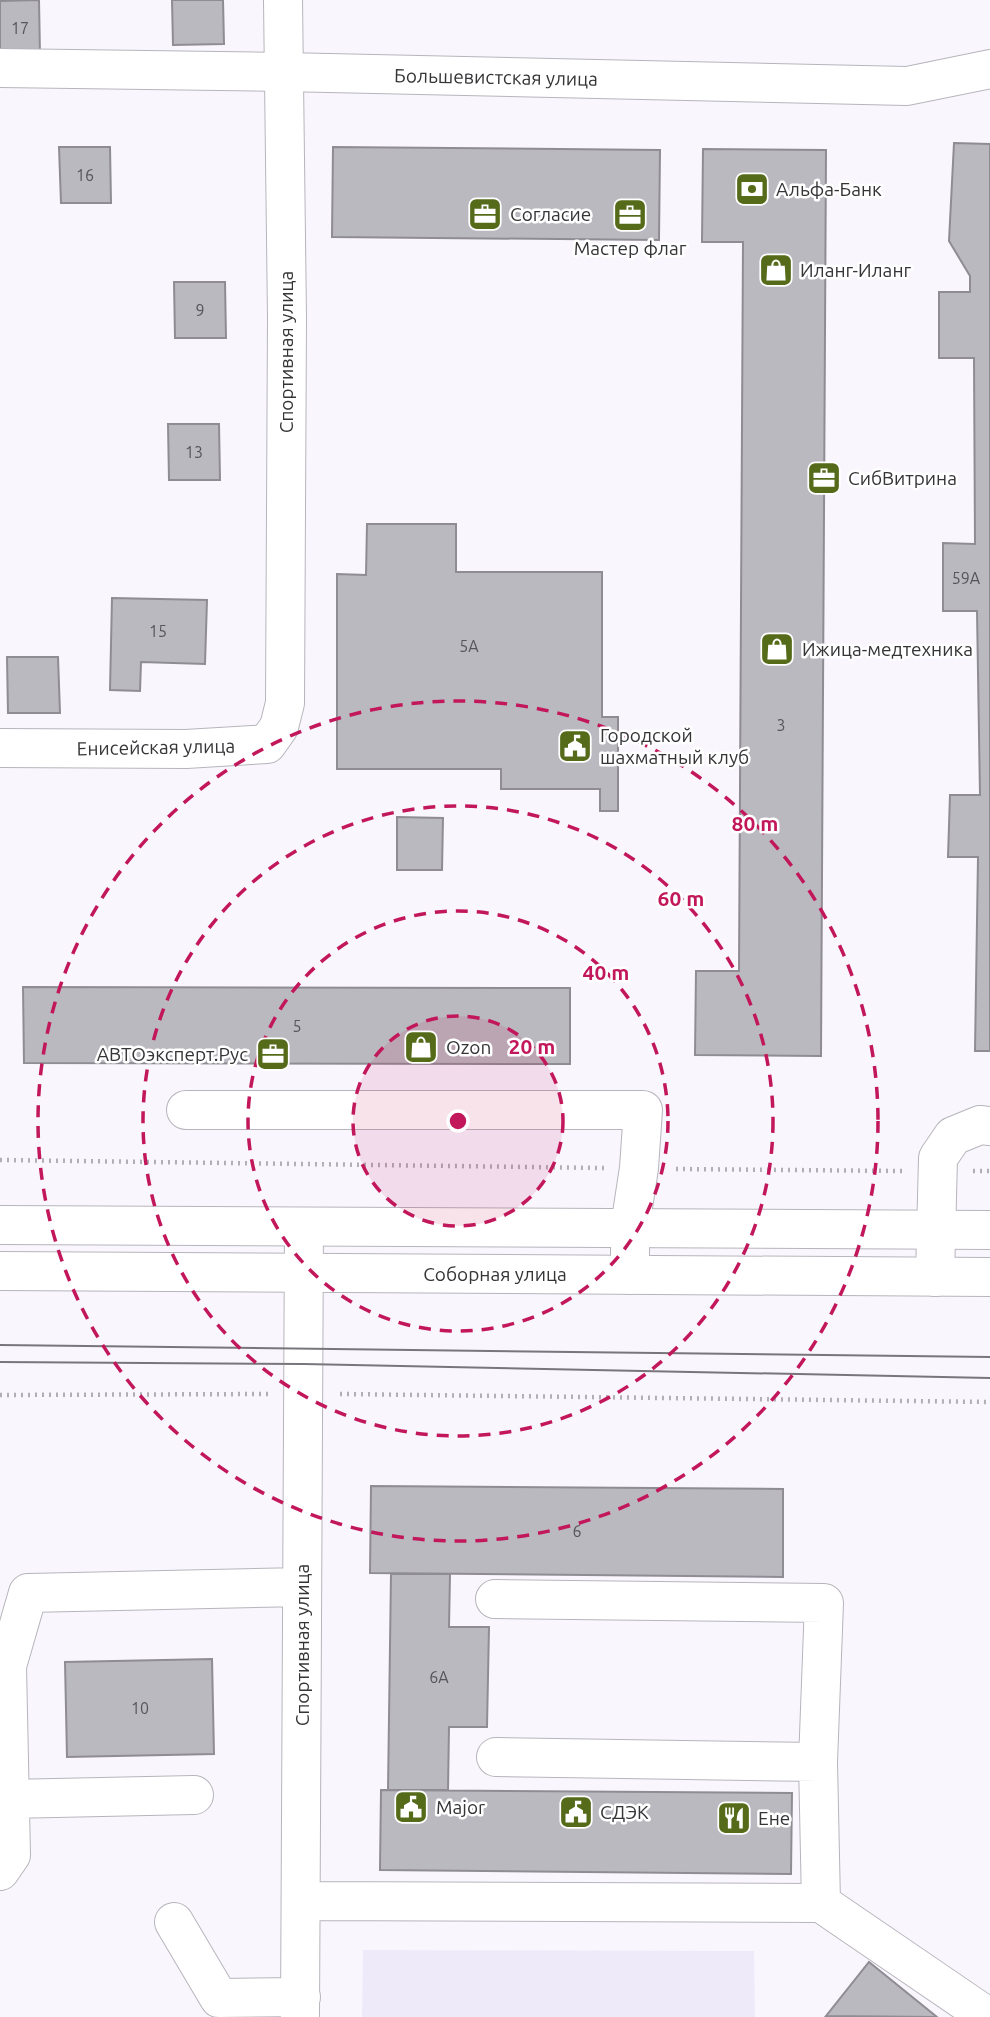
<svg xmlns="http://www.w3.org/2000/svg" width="990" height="2017" viewBox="0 0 990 2017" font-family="Ubuntu,sans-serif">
  <rect width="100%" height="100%" fill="#f9f6fe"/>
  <path fill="#efeaf9" d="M363 1950 754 1951 755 2017H362Z"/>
  <path fill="#bbb9c0" stroke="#8f8c93" stroke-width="2" d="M39 0 40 56H0V1Z
    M172 0H223L224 44 173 45Z
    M954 143 990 144V1051H975L978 857H948L950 795H980L977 611H943V543L975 544 974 358H939V292H970V276L949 241Z
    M59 147H110L111 203H61Z
    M333 147 660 150 659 240 332 237Z
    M703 149 826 150 821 1056 695 1055 696 971H739L743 242H702Z
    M174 282H225L226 338H175Z
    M168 424H219L220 480H169Z
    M367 524H456V572H602V717H618V811H600V789H501V769H337V574L366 575Z
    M112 598 207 600 205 664 141 662 140 691 110 690Z
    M7 657H58L60 713H8Z
    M397 817 443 818 442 870H397Z
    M23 987 570 988V1064L24 1063Z
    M371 1486 783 1489V1577L370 1573Z
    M391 1574H450L449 1627H489L487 1727H449L448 1790H388Z
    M212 1659 214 1754 67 1757 65 1662Z
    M381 1790 792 1793 791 1874 380 1870Z
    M869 1962 937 2017 826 2016Z"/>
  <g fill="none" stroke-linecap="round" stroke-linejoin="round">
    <g stroke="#b7b5bc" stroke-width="40">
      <path id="minor" d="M0 68 283 72 907 86 990 69
        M0 748 186 749 267 744 279 727 285 703 287 318 283 0
        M186 1110H643L639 1168 630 1227V1275
        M935 1277 938 1158 953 1136 980 1125 990 1126
        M495 1599 824 1603 818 1762
        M9 1799 194 1795
        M0 1871 11 1855 7 1666 28 1593 302 1587
        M301 1901 821 1903 818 1762 496 1757
        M821 1903 988 2017
        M174 1922 219 1998 301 1997
        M300 2017 304 1227"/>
    </g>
    <g stroke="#b7b5bc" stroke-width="40">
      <path id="major" d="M0 1225 990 1230
        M0 1271 990 1277"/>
    </g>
    <path stroke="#b1afb5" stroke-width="4.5" stroke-dasharray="2 5" stroke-linecap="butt" d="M0 1160 604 1168
      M676 1169 902 1171
      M973 1171H990
      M340 1394 990 1402
      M0 1395 269 1394"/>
    <use href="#minor" stroke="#fff" stroke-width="38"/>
    <use href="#major" stroke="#fff" stroke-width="38"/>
    <path stroke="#78767b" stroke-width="2" d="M0 1345 990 1357
      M0 1362 304 1364 990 1378"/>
  </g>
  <circle cx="458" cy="1121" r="105" fill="#c2185b" fill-opacity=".12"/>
  <g fill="none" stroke="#c2185b" stroke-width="3.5" stroke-dasharray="12 9">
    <circle cx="458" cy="1121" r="105"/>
    <circle cx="458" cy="1121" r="210"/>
    <circle cx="458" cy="1121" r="315"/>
    <circle cx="458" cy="1121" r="420"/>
  </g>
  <defs>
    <g id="bank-square" transform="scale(1.75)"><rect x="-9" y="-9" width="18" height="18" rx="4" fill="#566b1a" stroke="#fff"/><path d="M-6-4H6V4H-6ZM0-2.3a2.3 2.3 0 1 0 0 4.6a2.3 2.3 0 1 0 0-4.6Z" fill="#fff"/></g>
    <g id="office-square" transform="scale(1.75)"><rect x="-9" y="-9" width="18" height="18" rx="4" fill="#566b1a" stroke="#fff"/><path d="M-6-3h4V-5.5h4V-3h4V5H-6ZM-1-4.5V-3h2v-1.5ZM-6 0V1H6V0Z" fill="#fff"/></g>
    <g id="shop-square" transform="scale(1.75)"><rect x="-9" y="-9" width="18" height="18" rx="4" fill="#566b1a" stroke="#fff"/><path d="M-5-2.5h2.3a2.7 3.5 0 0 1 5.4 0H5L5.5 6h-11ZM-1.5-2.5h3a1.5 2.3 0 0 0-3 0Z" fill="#fff"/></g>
    <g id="civic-square" transform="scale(1.75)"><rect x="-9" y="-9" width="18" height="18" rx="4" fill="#566b1a" stroke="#fff"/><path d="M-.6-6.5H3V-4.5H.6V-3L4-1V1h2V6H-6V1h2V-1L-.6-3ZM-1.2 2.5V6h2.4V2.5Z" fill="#fff"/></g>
    <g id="restaurant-square" transform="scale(1.75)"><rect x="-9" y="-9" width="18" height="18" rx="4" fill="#566b1a" stroke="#fff"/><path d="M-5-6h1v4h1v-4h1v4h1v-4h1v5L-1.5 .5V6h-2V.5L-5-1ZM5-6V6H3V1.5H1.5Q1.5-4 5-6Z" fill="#fff"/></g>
  </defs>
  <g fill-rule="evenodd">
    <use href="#bank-square" x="752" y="189"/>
    <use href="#office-square" x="485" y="214"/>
    <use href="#office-square" x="630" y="215"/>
    <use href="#shop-square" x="776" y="270"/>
    <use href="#office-square" x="824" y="478"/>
    <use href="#shop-square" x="777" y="649"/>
    <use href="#civic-square" x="575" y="746"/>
    <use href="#shop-square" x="421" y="1047"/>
    <use href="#office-square" x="273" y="1054"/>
    <use href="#civic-square" x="411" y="1807"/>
    <use href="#civic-square" x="576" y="1812"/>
    <use href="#restaurant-square" x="734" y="1818"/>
  </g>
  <g text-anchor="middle" stroke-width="5" stroke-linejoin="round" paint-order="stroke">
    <g font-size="16" fill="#565559">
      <text x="20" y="34">17</text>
      <text x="85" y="181">16</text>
      <text x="200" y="316">9</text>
      <text x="194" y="458">13</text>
      <text x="966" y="584">59А</text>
      <text x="158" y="637">15</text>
      <text x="469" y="652">5А</text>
      <text x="781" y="731">3</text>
      <text x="297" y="1032">5</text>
      <text x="577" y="1537">6</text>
      <text x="439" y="1683">6А</text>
      <text x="140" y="1714">10</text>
    </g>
    <g font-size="19" fill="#353437" stroke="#fff">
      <text transform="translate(496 77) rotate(1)" y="7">Большевистская улица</text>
      <text transform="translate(286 352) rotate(-90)" y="7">Спортивная улица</text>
      <text transform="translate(156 747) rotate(-1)" y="7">Енисейская улица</text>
      <text x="495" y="1281">Соборная улица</text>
      <text transform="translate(302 1645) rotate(-90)" y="7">Спортивная улица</text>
    </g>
    <g font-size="19" fill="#353437" stroke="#fff" text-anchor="start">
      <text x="776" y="196">Альфа-Банк</text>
      <text x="510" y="221">Согласие</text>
      <text x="630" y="255" text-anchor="middle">Мастер флаг</text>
      <text x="800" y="277">Иланг-Иланг</text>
      <text x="848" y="485">СибВитрина</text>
      <text x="802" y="656">Ижица-медтехника</text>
      <text x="600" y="742">Городской<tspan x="600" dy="22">шахматный клуб</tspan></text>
      <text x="446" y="1054">Ozon</text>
      <text x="248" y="1061" text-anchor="end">АВТОэксперт.Рус</text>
      <text x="436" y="1814">Major</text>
      <text x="600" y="1819">СДЭК</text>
      <text x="758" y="1825">Ене</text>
    </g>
  </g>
  <circle cx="458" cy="1121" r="10" fill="#c2185b" stroke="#fff" stroke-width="3.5"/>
  <g font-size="21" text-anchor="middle" font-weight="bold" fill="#c2185b" stroke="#fff" stroke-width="5" stroke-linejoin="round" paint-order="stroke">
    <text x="755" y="831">80 m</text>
    <text x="681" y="906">60 m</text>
    <text x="606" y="980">40 m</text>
    <text x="532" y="1054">20 m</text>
  </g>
</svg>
